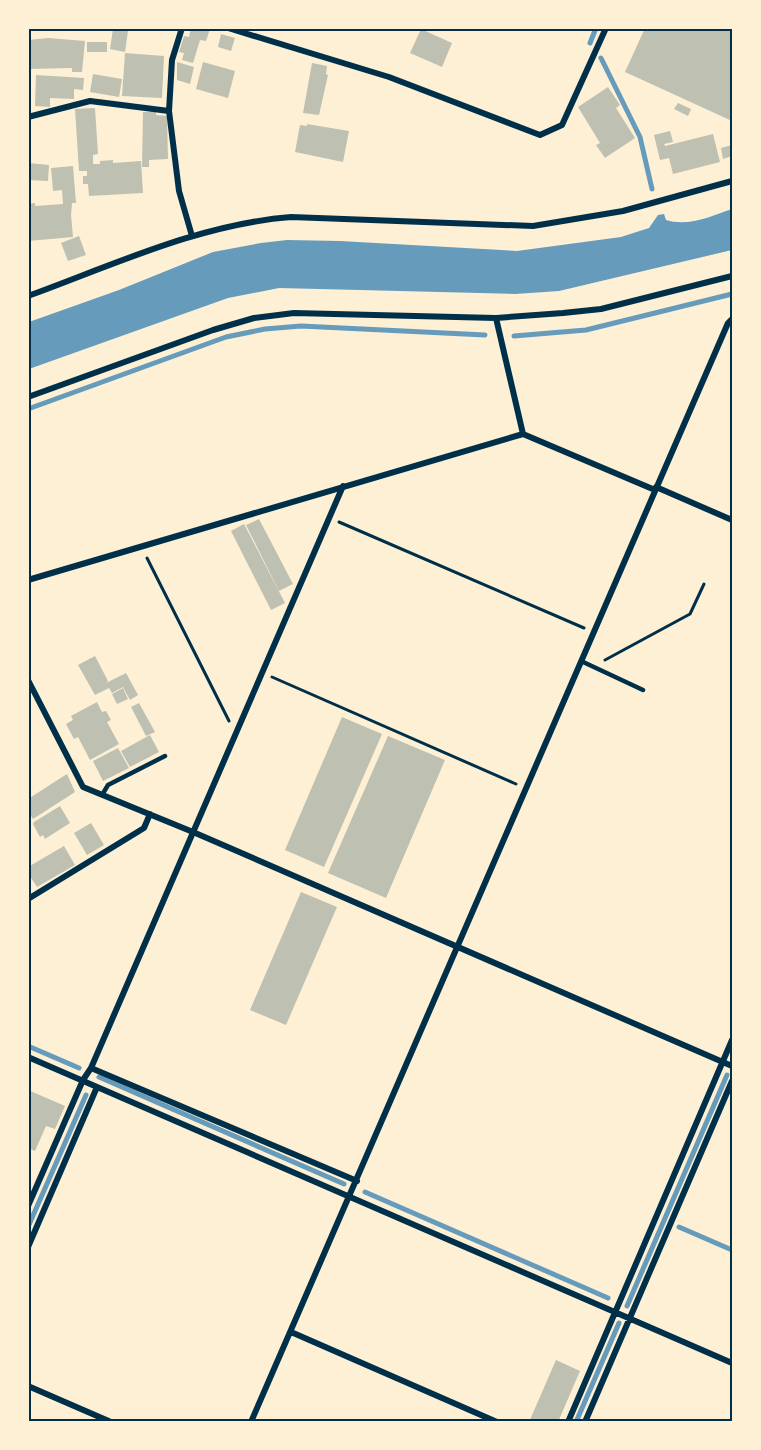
<svg xmlns="http://www.w3.org/2000/svg" width="761" height="1450" viewBox="0 0 761 1450" font-family="'Roboto Condensed',sans-serif">
  <rect width="100%" height="100%" fill="#fdf0d5"/>
  <path fill="#669bbc" d="M732 209V250L559 291 515 294 279 288 228 298 29 369V322L119 290 213 252 261 243 287 240 340 241 517 251 621 237 649 228 658 215 664 214 666 220C688 227 712 216 732 209Z"/>
  <g fill="none" stroke-linecap="round" stroke-linejoin="round">
    <path stroke="#669bbc" stroke-width="5" d="M590 43 596 28
      M601 58 640 137 652 189
      M514 336 586 330 732 294
      M28 409 226 337 265 329 301 326 485 335
      M28 1046 79 1068
      M99 1077 344 1184
      M365 1192 608 1298
      M28 1227 86 1095
      M679 1227 732 1250
      M627 1306 727 1075
      M576 1422 619 1323"/>
  </g>
  <path fill="#bec0b2" d="M191 28 210 29 206 41 200 40 193 63 182 60 184 53 179 52 184 36 189 37Z
    M645 28H732V121L625 72Z
    M113 29 128 31 125 52 110 49Z
    M421 29 452 43 442 67 410 53Z
    M221 34 235 38 231 51 218 47Z
    M48 38 85 41 82 72H72V68L28 69V40Z
    M87 42H107V52H87Z
    M125 53 164 56 162 98 122 96Z
    M177 62 194 67 190 84 177 80Z
    M203 62 235 71 228 98 196 89Z
    M312 63 327 66 326 74 328 75 319 115 303 113Z
    M93 74 122 79 119 97 90 92Z
    M36 75 84 78 83 90 74 89V99L50 98V107L35 106Z
    M608 87 620 105 616 108 635 138 605 158 596 145 600 143 578 107Z
    M678 103 691 109 688 116 674 109Z
    M95 108 98 154 93 155V164H100V161L113 160V163L141 161 143 193 89 196 88 184H83V176H87V171H79L75 109Z
    M143 112H156V115L167 116 168 159 149 160V167H142Z
    M307 124 349 131 343 162 295 152 300 125 307 126Z
    M670 131 673 142 664 144 665 146 713 134 720 162 673 174 669 158 660 160 654 135Z
    M732 145V156L723 159 721 148Z
    M28 163 49 165 48 181 29 180Z
    M73 166 76 203H72L71 215 73 237 28 241V204L35 203V206L63 204 62 190 53 191 51 168Z
    M79 236 86 255 68 261 61 243Z
    M259 519 293 584 279 591 246 525Z
    M244 524 285 603 271 610 231 531Z
    M95 656 108 681 106 683 126 673 138 695 130 700 123 687 112 693 109 688 95 695 78 665Z
    M123 688 128 699 117 704 112 694Z
    M97 702 102 712 106 711 111 720 107 722 119 744 90 760 78 737 74 739 66 724 73 720 71 716Z
    M139 703 155 732 146 736 131 707Z
    M342 717 382 734 324 867 285 850Z
    M150 735 159 752 130 767 121 751Z
    M388 736 445 760 386 898 328 873Z
    M118 748 129 768 103 781 93 761Z
    M67 774 75 792 33 819 28 811V799Z
    M60 806 70 823 45 839 43 835 40 837 33 824 34 822Z
    M91 823 104 845 87 855 74 833Z
    M64 846 75 865 37 887 28 873V867Z
    M301 892 337 907 286 1025 250 1010Z
    M28 1090 65 1106 55 1129 46 1126 35 1151 28 1148Z
    M556 1360 580 1371 558 1422H529Z"/>
  <g fill="none" stroke-linecap="round" stroke-linejoin="round">
    <path stroke="#003049" stroke-width="3" d="M339 522 584 628
      M147 558 229 721
      M605 660 690 614 704 584
      M272 677 516 784"/>
    <path stroke="#003049" stroke-width="4.5" d="M581 661 643 690
      M102 795 108 785 165 756"/>
    <path stroke="#003049" stroke-width="6" d="M228 28 389 77 540 135 562 125 606 28
      M169 111 179 191 192 236
      M28 117 90 101 169 111 172 60 182 28
      M28 296C113 265 200 224 291 217L533 226 623 211 732 181
      M496 318 523 434
      M28 397 213 330 254 318 294 313 496 318 563 313 601 309 732 276
      M656 487 732 520
      M28 580 523 434 655 490
      M28 680 83 787 193 832 732 1066
      M28 899 144 828 150 814
      M28 1057 732 1363
      M91 1068 357 1181
      M28 1206 83 1080 91 1068 343 486
      M28 1247 97 1087
      M291 1332 497 1422
      M28 1386 111 1422
      M251 1422 728 323 732 319
      M568 1422 732 1040
      M585 1422 732 1081"/>
  </g>
  <rect width="761" height="1450" fill="none" stroke="#fdf0d5" stroke-width="60"/>
  <rect x="30" y="30" width="701" height="1390" fill="none" stroke="#003049" stroke-width="2"/>
</svg>
